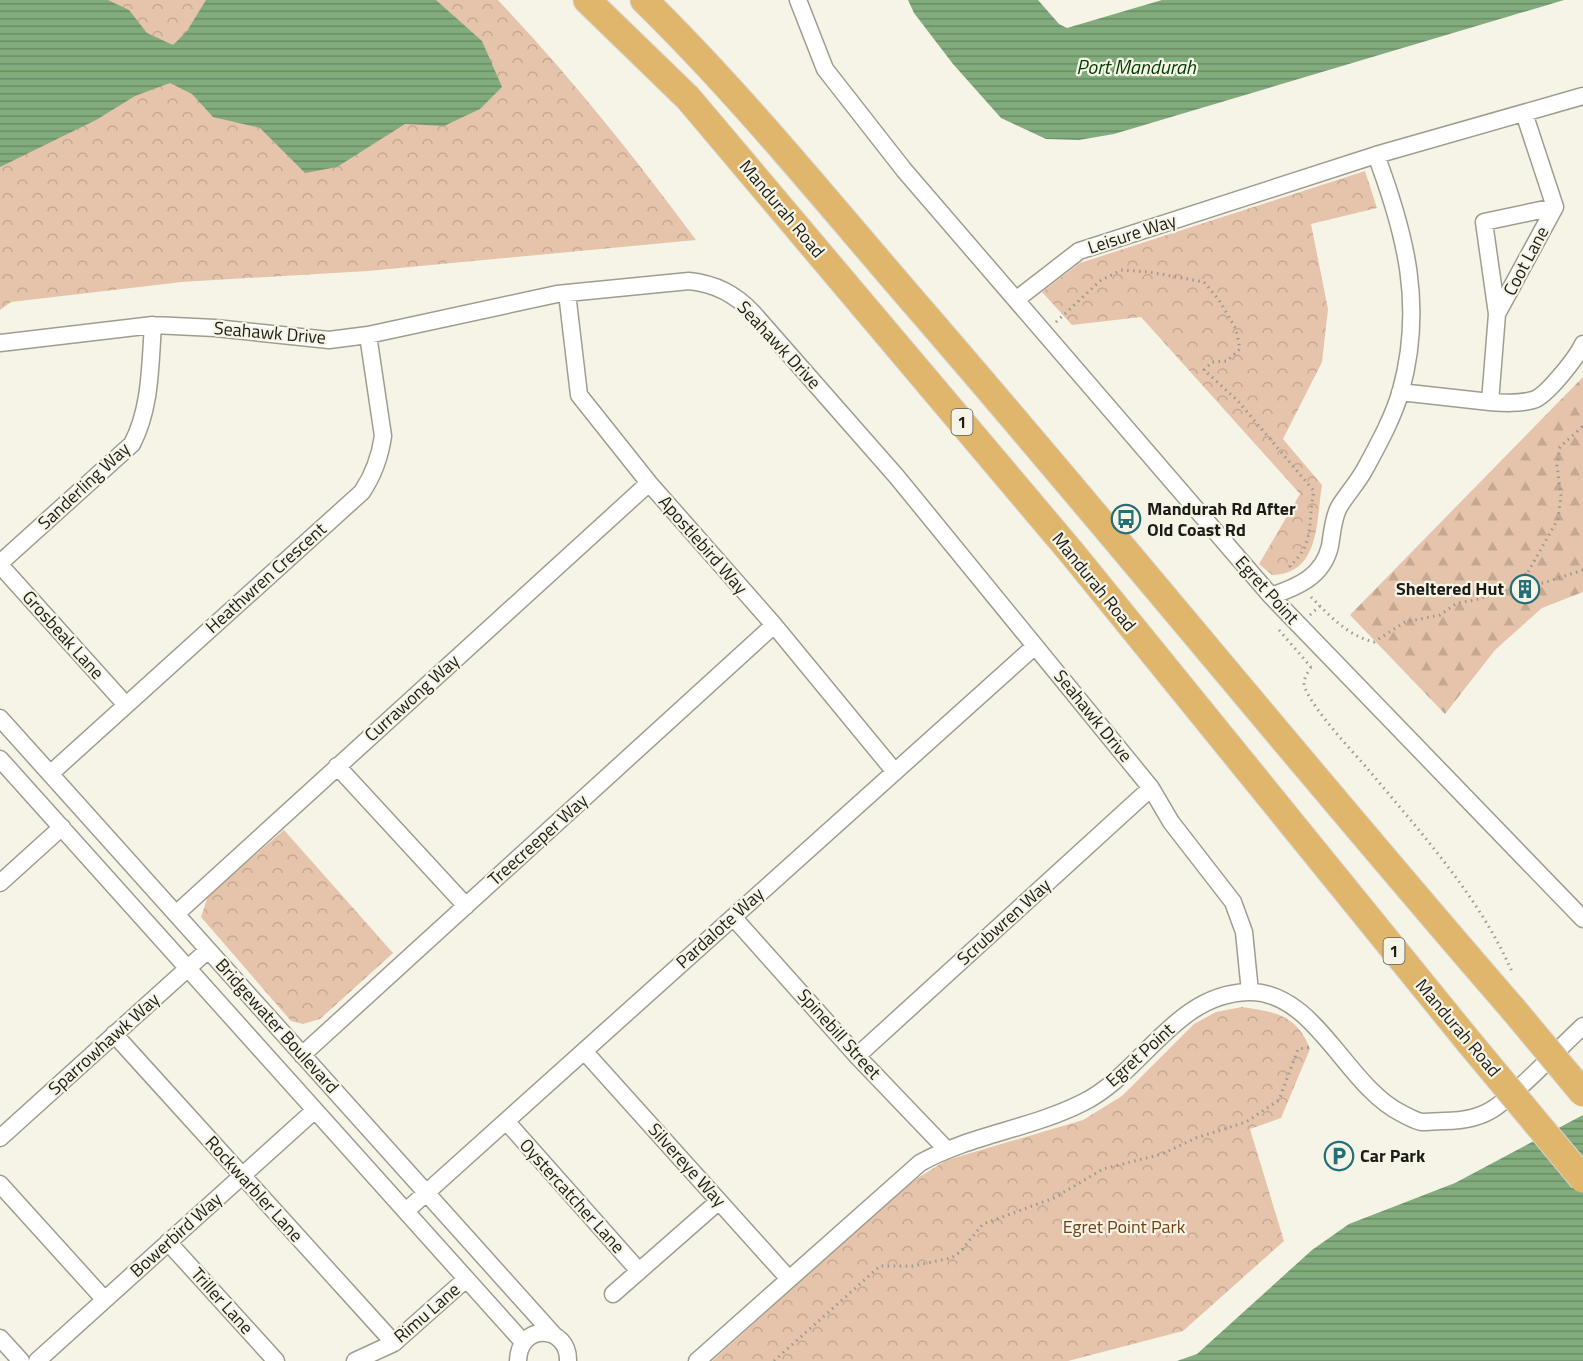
<svg xmlns="http://www.w3.org/2000/svg" width="1583" height="1361" viewBox="0 0 1583 1361" font-family="'Titillium Web',sans-serif">
  <defs>
    <pattern id="forest-firs" width="22" height="20" patternUnits="userSpaceOnUse" patternTransform="scale(1.5)"><rect width="22" height="20" fill="#e6c4ab"/><path d="M5 1l3.5 6h-7zM16 11l3.5 6h-7z" fill="#c5a892"/></pattern>
    <pattern id="park-crowns" width="20" height="18" patternUnits="userSpaceOnUse" patternTransform="scale(1.5)"><rect width="20" height="18" fill="#e6c4ab"/><path d="M2 6a3 3 0 1 1 6 0M12 15a3 3 0 1 1 6 0" fill="none" stroke="#c5a892"/></pattern>
    <pattern id="water-rules" width="6" height="5" patternUnits="userSpaceOnUse" patternTransform="scale(1.5)"><rect width="6" height="5" fill="#82ac7e"/><path d="M0 2.5h6" fill="none" stroke="#6a8b66"/></pattern>
    <pattern id="building-back-hatch" width="6" height="6" patternUnits="userSpaceOnUse" patternTransform="scale(1.5)"><rect width="6" height="6" fill="#c8cdbf"/><path d="M-1 5l2 2M0 0l6 6M5-1l2 2" fill="none" stroke="#abafa3"/></pattern>
  </defs>
  <rect width="100%" height="100%" fill="#f6f4e6"/>
  <path fill="url(#forest-firs)" d="M1583 377V592L1542 608 1495 650 1445 714 1350 615Z"/>
  <path fill="url(#park-crowns)" d="M0 0H498C570 76 634 156 696 240L368 271 182 282 11 302 0 310Z
    M1365 171 1377 208 1311 224 1328 309 1322 362 1283 439 1322 485C1316 522 1320 574 1272 575L1259 564 1300 494 1141 317 1072 325 1042 292 1080 263Z
    M284 830 393 953 320 1019 303 1024 291 1021 201 917 208 896Z
    M1242 1007C1276 1012 1297 1015 1310 1049L1281 1118 1250 1129 1284 1241 1183 1331 1068 1361H712L911 1182 947 1160 1083 1120 1122 1096 1194 1024 1216 1012Z"/>
  <path fill="url(#water-rules)" d="M0 0H108L129 10 147 33 173 45 187 31 206 0H436L482 41 502 87 480 109 444 126 405 124 337 167 305 173 260 128 213 117 192 94 170 83 135 96 96 120 0 167Z
    M908 0H1038L1059 24 1067 28 1162 0H1564L1114 134 1079 140 1046 139 1001 118 953 64 914 13Z
    M1583 1115V1361H1177L1197 1354 1312 1250 1349 1224 1455 1183Z"/>
  <path fill="url(#building-back-hatch)" stroke="#82867a" stroke-width="1.5" d="M1524 579 1535 587 1527 599 1516 590Z"/>
  <g fill="none" stroke-linecap="round" stroke-linejoin="round">
    <g stroke="#9f9d90" stroke-width="19">
      <path id="minor" d="M798 0 825 69 904 170 1271 596 1583 919
        M567 293 579 395 649 483 774 625 895 772
        M1017 299 1079 251 1376 155 1583 96
        M1497 314 1484 222 1555 207
        M0 343 153 325 215 328 329 340 368 335 557 294 689 281C716 284 735 294 753 313L897 477 1151 788 1171 822 1233 902 1244 932 1250 992
        M1400 392 1490 402 1497 314 1555 207 1524 113
        M1490 402C1504 403 1519 404 1533 400 1546 397 1577 357 1583 344
        M0 563 132 444C151 408 150 365 153 325
        M0 565 126 705
        M1271 596C1297 587 1323 577 1330 546 1332 534 1333 518 1339 507 1347 494 1358 482 1365 469 1378 445 1394 416 1401 390 1424 306 1406 235 1376 155
        M0 718 554 1335
        M0 759 523 1342
        M337 766 466 906
        M50 774 362 492C374 474 380 457 383 436L368 335
        M0 883 62 827
        M176 914 649 483
        M733 917 857 1056 947 1150
        M114 1034 394 1343
        M584 1051 789 1279
        M302 1055 774 625
        M857 1056 1151 788
        M506 1121 639 1271
        M0 1138 208 950
        M0 1184 104 1299
        M406 1211 1035 646
        M168 1242 276 1361
        M613 1294 719 1201
        M0 1338 21 1361
        M37 1361 315 1110
        M355 1361 394 1343 466 1279
        M518 1361C519 1322 569 1325 568 1361
        M697 1361 920 1163C970 1135 1030 1129 1082 1103 1142 1074 1174 994 1248 992 1315 990 1346 1086 1401 1113 1407 1116 1415 1121 1422 1122 1429 1122 1437 1121 1444 1121 1462 1121 1482 1117 1496 1107 1526 1085 1555 1052 1583 1026"/>
    </g>
    <g stroke="#d6d6d5" stroke-width="29">
      <path id="trunk" d="M587 0 688 98 1072 553 1469 1042
        M644 0C744 98 833 209 925 315 1123 544 1314 780 1513 1009"/>
    </g>
    <path stroke="#9b998f" stroke-width="3" stroke-dasharray="1.5 4.5" stroke-linecap="butt" d="M1056 322 1100 281 1121 270 1149 272 1204 282 1219 300 1236 329 1240 349 1227 361 1212 362 1204 370 1237 400 1314 491C1307 522 1316 542 1290 566L1292 570
      M1524 579 1543 583 1583 570
      M1311 597C1330 616 1348 636 1374 642L1405 622 1440 615 1457 603 1475 600 1503 591 1524 579 1558 519 1561 496 1557 466 1560 447 1583 426
      M1310 615 1320 606
      M1279 630 1311 667
      M1311 667C1307 674 1302 680 1305 688 1313 709 1351 750 1367 768 1420 832 1480 897 1513 974
      M774 1361 880 1266H913L951 1258 960 1252 983 1224 1054 1198 1103 1169 1162 1154 1196 1138 1246 1122 1279 1100 1298 1049 1313 1047"/>
    <use href="#minor" stroke="#fff" stroke-width="16"/>
    <use href="#trunk" stroke="#e0b66c" stroke-width="27"/>
    <g stroke="#d6d6d5" stroke-width="29" stroke-linecap="butt">
      <path id="trunk-bridge" d="M1513 1009 1583 1093
        M1469 1042 1583 1179"/>
    </g>
    <use href="#trunk-bridge" stroke="#e0b66c" stroke-width="27"/>
  </g>
  <defs>
    <g id="bus-ring" transform="scale(1.5)"><circle r="9.5" fill="#f6f4e6" stroke="#256f77" stroke-width="1.5"/><path d="M-5-6H5V4H4V6H2V4H-2V6H-4V4H-5ZM-3.5-4V0h7V-4ZM-3.5 1.2v1.5H-2V1.2ZM2 1.2v1.5H3.5V1.2Z" fill="#256f77"/></g>
    <g id="building-ring" transform="scale(1.5)"><circle r="9.5" fill="#f6f4e6" stroke="#256f77" stroke-width="1.5"/><path d="M-4-6H4V6H1V3H-1V6H-4ZM-2.5-4.3h1.7v1.8h-1.7ZM.8-4.3h1.7v1.8H.8ZM-2.5-1h1.7V.8h-1.7ZM.8-1h1.7V.8H.8Z" fill="#256f77"/></g>
    <g id="parking-ring" transform="scale(1.5)"><circle r="9.5" fill="#f6f4e6" stroke="#256f77" stroke-width="1.5"/><path d="M-3.5-5.5H1a3.5 3.5 0 0 1 0 7H-1V5.5H-3.5ZM-1-3.4V-.6H.8a1.4 1.4 0 0 0 0-2.8Z" fill="#256f77"/></g>
  </defs>
  <g fill-rule="evenodd">
    <use href="#bus-ring" x="1126" y="519"/>
    <use href="#building-ring" x="1525" y="589"/>
    <use href="#parking-ring" x="1339" y="1156"/>
  </g>
  <g text-anchor="middle" stroke-width="4.5" stroke-linejoin="round" paint-order="stroke">
    <g fill="#f6f4e6" stroke="#5e5d55" stroke-width="1.5">
      <rect x="951.5" y="409" width="21" height="26" rx="4.5"/>
      <rect x="1383.5" y="938" width="21" height="26" rx="4.5"/>
    </g>
    <g font-size="16" font-weight="bold" fill="#1d1c17">
      <text x="962" y="428">1</text>
      <text x="1394" y="957">1</text>
    </g>
    <g font-size="18" fill="#1d1c17" stroke="#f6f4e6">
      <text transform="translate(782 209) rotate(50)" y="6">Mandurah Road</text>
      <text transform="translate(1132 234) rotate(-18)" y="6">Leisure Way</text>
      <text transform="translate(1526 261) rotate(-62)" y="6">Coot Lane</text>
      <text transform="translate(270 333) rotate(5)" y="6">Seahawk Drive</text>
      <text transform="translate(779 345) rotate(47)" y="6">Seahawk Drive</text>
      <text transform="translate(84 486) rotate(-43)" y="6">Sanderling Way</text>
      <text transform="translate(703 545) rotate(49)" y="6">Apostlebird Way</text>
      <text transform="translate(266 578) rotate(-42)" y="6">Heathwren Crescent</text>
      <text transform="translate(1094 582) rotate(51)" y="6">Mandurah Road</text>
      <text transform="translate(1267 590) rotate(48)" y="6">Egret Point</text>
      <text transform="translate(63 635) rotate(48)" y="6">Grosbeak Lane</text>
      <text transform="translate(412 698) rotate(-42)" y="6">Currawong Way</text>
      <text transform="translate(1093 716) rotate(51)" y="6">Seahawk Drive</text>
      <text transform="translate(538 840) rotate(-42)" y="6">Treecreeper Way</text>
      <text transform="translate(1004 922) rotate(-42)" y="6">Scrubwren Way</text>
      <text transform="translate(720 928) rotate(-42)" y="6">Pardalote Way</text>
      <text transform="translate(277 1026) rotate(48)" y="6">Bridgewater Boulevard</text>
      <text transform="translate(1458 1028) rotate(50)" y="6">Mandurah Road</text>
      <text transform="translate(839 1034) rotate(48)" y="6">Spinebill Street</text>
      <text transform="translate(104 1044) rotate(-42)" y="6">Sparrowhawk Way</text>
      <text transform="translate(1140 1055) rotate(-42)" y="6">Egret Point</text>
      <text transform="translate(687 1165) rotate(48)" y="6">Silvereye Way</text>
      <text transform="translate(254 1189) rotate(48)" y="6">Rockwarbler Lane</text>
      <text transform="translate(572 1196) rotate(48)" y="6">Oystercatcher Lane</text>
      <text transform="translate(176 1235) rotate(-42)" y="6">Bowerbird Way</text>
      <text transform="translate(222 1301) rotate(48)" y="6">Triller Lane</text>
      <text transform="translate(427 1313) rotate(-41)" y="6">Rimu Lane</text>
    </g>
    <g font-size="18" font-weight="bold" fill="#1d1c17" stroke="#f6f4e6" text-anchor="start">
      <text x="1147" y="515">Mandurah Rd After<tspan x="1147" dy="21">Old Coast Rd</tspan></text>
      <text x="1504" y="595" text-anchor="end">Sheltered Hut</text>
      <text x="1360" y="1162">Car Park</text>
    </g>
    <g font-size="18" fill="#724115" stroke="#f6f4e6">
      <text x="1124" y="1233">Egret Point Park</text>
    </g>
    <g font-size="20" font-style="italic" fill="#003e00" stroke="#f6f4e6">
      <text x="1136" y="74">Port Mandurah</text>
    </g>
  </g>
</svg>
